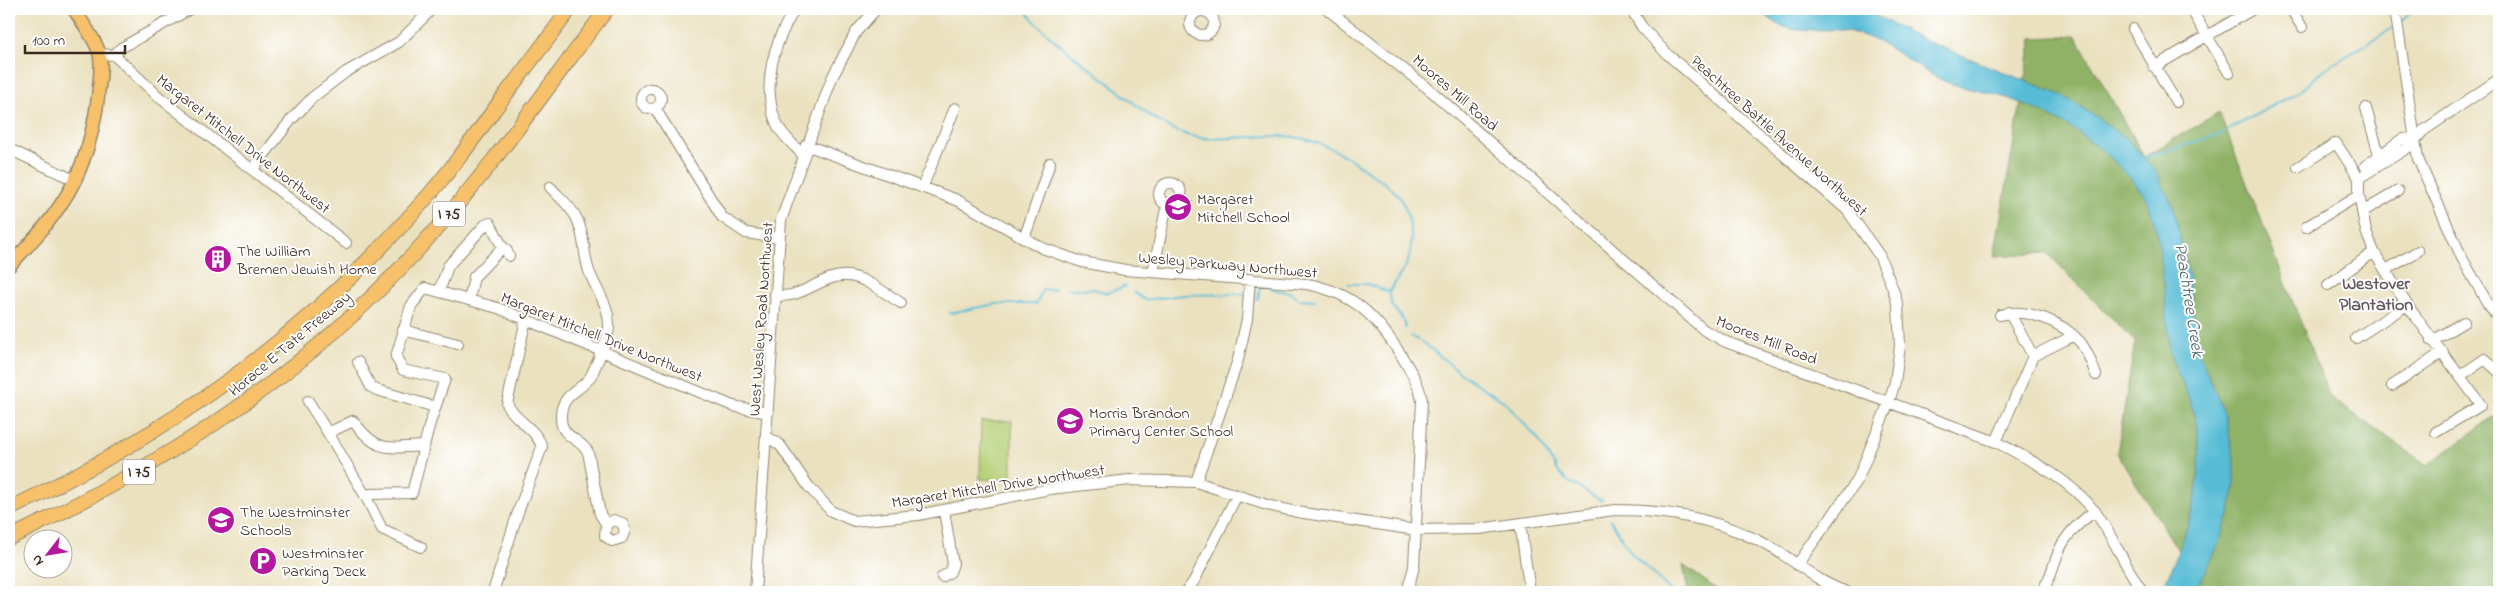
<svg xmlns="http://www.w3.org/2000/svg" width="2508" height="601" viewBox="0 0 2508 601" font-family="'Indie Flower',sans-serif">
  <rect width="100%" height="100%" fill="#fff"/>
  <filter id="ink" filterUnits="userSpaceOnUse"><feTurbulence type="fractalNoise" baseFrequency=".02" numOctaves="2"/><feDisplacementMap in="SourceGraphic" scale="10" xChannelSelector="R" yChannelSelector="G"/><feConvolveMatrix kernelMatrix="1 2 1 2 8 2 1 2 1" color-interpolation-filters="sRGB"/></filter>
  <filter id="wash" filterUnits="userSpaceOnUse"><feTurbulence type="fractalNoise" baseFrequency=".0096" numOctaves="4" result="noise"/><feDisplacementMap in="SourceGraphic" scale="20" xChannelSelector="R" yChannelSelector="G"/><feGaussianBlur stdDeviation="1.12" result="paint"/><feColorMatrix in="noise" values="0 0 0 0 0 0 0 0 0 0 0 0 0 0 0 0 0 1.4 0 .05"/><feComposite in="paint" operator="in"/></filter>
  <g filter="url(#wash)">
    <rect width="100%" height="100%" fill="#eae1bf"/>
    <path fill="#b4cf75" stroke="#787c4a" d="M981 421H1012V480L980 479Z"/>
    <path fill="#8fb266" stroke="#656e42" d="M2076 36 2144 157 2219 112 2330 397 2427 465 2494 416 2499 423V592H2204L2117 453 2135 342 2047 253 1994 256 2032 38Z
      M1683 565 1721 592H1688Z"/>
    <path fill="#57bcd6" stroke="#49737a" d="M1760 9H1863L1926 41 2061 95 2097 117 2129 141 2155 170 2173 206 2189 277 2198 351 2225 415 2235 463V483L2230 513 2216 550 2195 592H2161C2187 533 2211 477 2193 411 2187 388 2172 368 2169 343 2164 296 2164 248 2148 203 2145 195 2137 186 2131 179 2099 142 2061 118 2015 101 1994 92 1971 91 1949 83 1917 70 1888 41 1855 33 1817 22 1791 45 1760 9Z"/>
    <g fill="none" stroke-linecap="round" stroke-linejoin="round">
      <path stroke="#57bcd6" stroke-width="2" d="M1024 9C1048 39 1079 59 1109 83 1132 101 1156 124 1184 134 1216 145 1259 132 1294 137 1321 141 1343 153 1365 169 1375 177 1387 183 1395 192 1410 207 1416 244 1407 263 1402 273 1395 283 1389 292L1392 306 1405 322V328
        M2402 21 2414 9
        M2144 158 2221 134 2300 91 2322 71 2394 27
        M1349 284H1367L1389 292
        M1066 289H1094L1107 293 1126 286
        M1133 292 1145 300 1184 295 1244 294
        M1254 297 1258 299 1260 286H1268L1276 290 1292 293 1298 299 1315 300
        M950 313 996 304H1036L1043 290 1055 289
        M1411 336 1425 344 1463 375 1505 402 1538 439 1559 473 1566 480 1602 501
        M1610 519 1631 553 1672 592"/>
    </g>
  </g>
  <g filter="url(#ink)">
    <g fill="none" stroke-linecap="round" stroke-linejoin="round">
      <g stroke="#92866e" stroke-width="12">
        <path id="minor" d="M795 9C774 41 761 85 776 122 781 135 794 145 803 155
          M1327 9 1430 90 1704 330 1726 342 1996 442C2031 460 2071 480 2096 513 2114 538 2125 567 2143 592
          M1631 9 1642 27 1667 54 1847 210 1879 255 1893 289 1898 306 1900 346 1895 382 1889 402 1857 481 1797 565
          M2191 9 2229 73
          M2291 9 2302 27
          M2395 9 2418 159 2462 258 2488 304 2499 318
          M1190 23a12 12 0 1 1 24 0a12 12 0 1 1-24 0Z
          M2133 29 2176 102
          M100 54 114 55 159 97 346 243
          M114 55 121 48 190 9
          M2154 67 2253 9
          M641 99a10 10 0 1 1 20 0a10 10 0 1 1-20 0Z
          M655 108 722 217 746 233 779 238
          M2366 108 2379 155
          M806 145 957 200 1042 248 1082 262 1125 270 1307 284C1354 293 1376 316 1401 355 1410 370 1419 383 1422 400L1414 567 1407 592
          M9 149 76 181
          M2365 166 2402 139 2415 138
          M2298 167 2336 143 2359 178V195L2366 231 2374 252 2407 305 2481 405 2436 432
          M253 169 291 120 313 97 346 72 399 42 432 9
          M2359 178 2409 147 2423 131 2499 79
          M1159 194a11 11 0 1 1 22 0a11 11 0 1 1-22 0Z
          M550 187C559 197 571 206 577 219 585 235 583 254 589 271 596 291 610 305 609 327 609 339 597 362 592 374 584 391 560 392 561 418 561 438 580 438 588 452L600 514 606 524 605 536 612 541 622 538 625 530 622 523 614 520 606 524
          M922 188 955 108
          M2362 212 2398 191
          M2306 227 2359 195
          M1024 239 1050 163
          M2386 270 2418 251
          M1153 272 1167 204
          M2328 285 2374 252
          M439 292 448 266 485 225 490 223 503 248
          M775 295C802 301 822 273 849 276 866 278 886 294 901 303
          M469 300 474 277 501 249H506L509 256
          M2000 315C2027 307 2063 322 2081 343 2088 352 2092 364 2096 375
          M403 330 458 344
          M2356 338 2407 305
          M2432 341 2464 322
          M2033 356 2073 336
          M358 362 371 387 377 390 435 407
          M2460 376 2485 359 2499 372
          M2392 386 2443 352
          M308 401 330 436
          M766 436 780 445 809 487 831 511 854 521 918 515 1050 489 1130 480 1196 482 1267 505 1297 512 1416 530 1479 529 1615 510C1670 510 1727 521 1774 549 1799 564 1819 583 1847 592
          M1996 442 2033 356 2009 312
          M1196 482 1238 360 1247 319 1250 279
          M366 497 330 436 332 431 353 421C378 453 386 448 424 446
          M1520 523 1530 592
          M421 547 382 529 366 497 370 494 412 493 430 423 445 379 403 370 396 357 411 306 425 288 498 308 733 406 768 413
          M942 577 950 572 953 564 944 511
          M493 592 517 515 542 447C536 428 515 421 507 404L526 319
          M755 592 781 220 832 78 856 32 876 9
          M1186 592 1194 581 1237 495
          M2041 592C2050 581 2052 569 2057 556 2063 537 2078 523 2095 511"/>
      </g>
      <g stroke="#92866e" stroke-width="15">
        <path id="major" d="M9 266C62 211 88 175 98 97 99 83 103 66 99 52 94 37 82 23 74 9"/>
      </g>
      <g stroke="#92866e" stroke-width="16">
        <path id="highway" d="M9 509C174 431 300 340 421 204 448 174 471 142 494 110 519 76 545 43 570 9
          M9 538C168 462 302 378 421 246 489 172 546 89 607 9"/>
      </g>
      <use href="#minor" stroke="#fff" stroke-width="10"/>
      <use href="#major" stroke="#f6c16b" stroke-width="12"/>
      <use href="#highway" stroke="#f6c16b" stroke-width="14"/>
    </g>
  </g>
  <defs>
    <g id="school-disc" transform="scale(1.4375)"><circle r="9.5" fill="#b5179e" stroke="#fff"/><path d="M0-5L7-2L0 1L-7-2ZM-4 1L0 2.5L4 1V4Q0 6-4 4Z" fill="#fff"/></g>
    <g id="building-disc" transform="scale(1.4375)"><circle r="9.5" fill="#b5179e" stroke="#fff"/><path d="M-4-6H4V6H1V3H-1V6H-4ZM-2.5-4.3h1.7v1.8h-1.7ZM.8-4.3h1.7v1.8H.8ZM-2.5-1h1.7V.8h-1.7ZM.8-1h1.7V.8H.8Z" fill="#fff"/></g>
    <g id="parking-disc" transform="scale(1.4375)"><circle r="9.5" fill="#b5179e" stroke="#fff"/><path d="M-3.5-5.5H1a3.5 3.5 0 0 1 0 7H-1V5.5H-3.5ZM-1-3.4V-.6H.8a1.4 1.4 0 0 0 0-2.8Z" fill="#fff"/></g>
  </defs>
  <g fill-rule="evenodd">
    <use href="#school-disc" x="1178" y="207"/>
    <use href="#building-disc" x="218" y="259"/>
    <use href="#school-disc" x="1070" y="421"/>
    <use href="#school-disc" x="221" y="520"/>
    <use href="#parking-disc" x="263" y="561"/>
  </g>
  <g text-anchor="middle" stroke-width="4" stroke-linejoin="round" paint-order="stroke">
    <g fill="#fff" stroke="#766a62" stroke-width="1">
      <rect x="433" y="201.5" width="32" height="25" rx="4"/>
      <rect x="123" y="459.5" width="32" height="25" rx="4"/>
    </g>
    <g font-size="15" font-weight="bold" fill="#3b2a1e">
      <text x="449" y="219">I 75</text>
      <text x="139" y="477">I 75</text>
    </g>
    <g font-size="16" fill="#3b2a1e" stroke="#fff">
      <text transform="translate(1456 92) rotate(41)" y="6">Moores Mill Road</text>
      <text transform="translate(1780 135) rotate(42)" y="6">Peachtree Battle Avenue Northwest</text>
      <text transform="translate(244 143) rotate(38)" y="6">Margaret Mitchell Drive Northwest</text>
      <text transform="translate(1228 264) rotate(5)" y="6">Wesley Parkway Northwest</text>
      <text transform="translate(760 319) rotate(-86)" y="6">West Wesley Road Northwest</text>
      <text transform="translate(602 336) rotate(22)" y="6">Margaret Mitchell Drive Northwest</text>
      <text transform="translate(1767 339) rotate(22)" y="6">Moores Mill Road</text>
      <text transform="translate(289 343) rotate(-40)" y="6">Horace E Tate Freeway</text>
      <text transform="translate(998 485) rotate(-9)" y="6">Margaret Mitchell Drive Northwest</text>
    </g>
    <g font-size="16" fill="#3b2a1e" stroke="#fff" text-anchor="start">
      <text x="1197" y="204">Margaret<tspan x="1197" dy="18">Mitchell School</tspan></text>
      <text x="237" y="256">The William<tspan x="237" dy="18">Bremen Jewish Home</tspan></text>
      <text x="1089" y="418">Morris Brandon<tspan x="1089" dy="18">Primary Center School</tspan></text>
      <text x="240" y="517">The Westminster<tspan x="240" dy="18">Schools</tspan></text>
      <text x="282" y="558">Westminster<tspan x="282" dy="18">Parking Deck</tspan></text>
    </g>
    <g font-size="18" font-weight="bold" fill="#665860" stroke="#fff">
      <text x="2376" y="289">Westover<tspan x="2376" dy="21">Plantation</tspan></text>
    </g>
    <g font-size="18" font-style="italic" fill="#455d5e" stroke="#fff">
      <text transform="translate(2190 300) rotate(81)" y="6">Peachtree Creek</text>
    </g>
  </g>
  <rect width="2508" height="601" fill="none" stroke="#fff" stroke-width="30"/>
  <g transform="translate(48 554) rotate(239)"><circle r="24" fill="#ffffff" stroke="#b1aaa5"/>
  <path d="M0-4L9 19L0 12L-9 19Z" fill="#b5179e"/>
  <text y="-8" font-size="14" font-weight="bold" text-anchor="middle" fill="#3b2a1e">N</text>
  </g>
  <path d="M25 45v8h100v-8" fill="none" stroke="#3b2a1e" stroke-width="2.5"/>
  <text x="32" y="45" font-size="15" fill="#3b2a1e" stroke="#ffffff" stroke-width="4" paint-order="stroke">100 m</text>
</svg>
